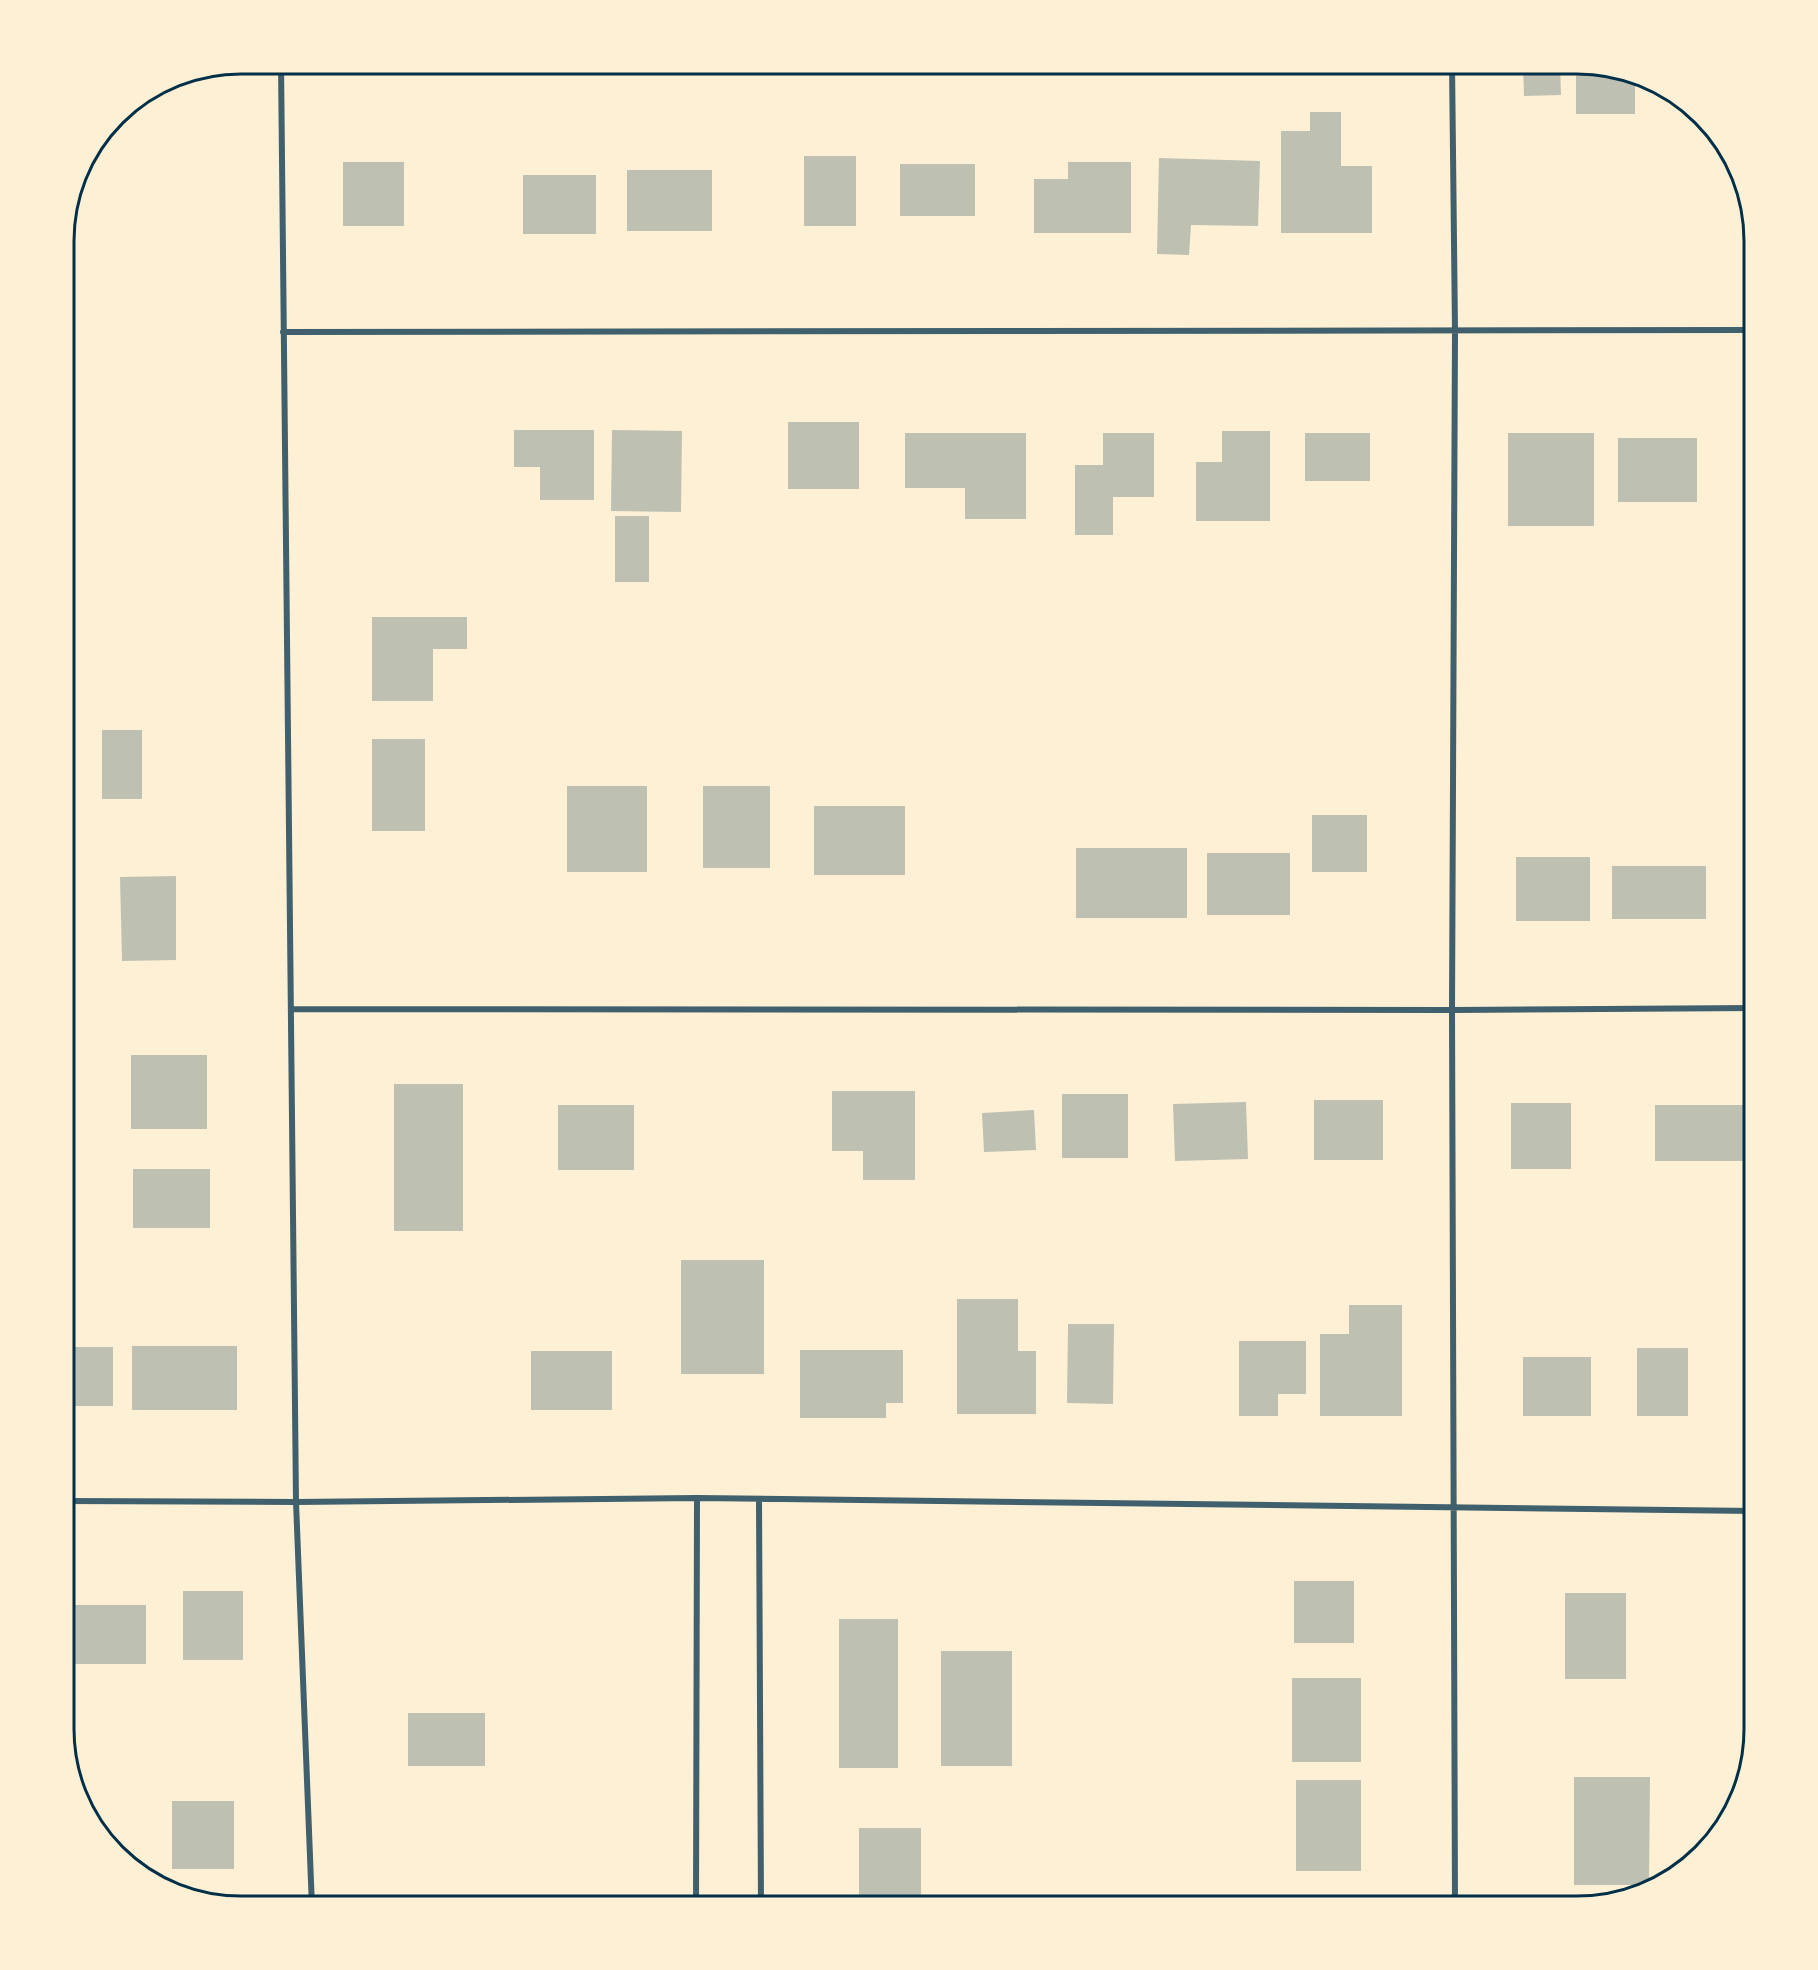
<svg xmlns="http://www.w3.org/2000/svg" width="1818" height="1970" viewBox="0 0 1818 1970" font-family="'DM Sans',sans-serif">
  <rect width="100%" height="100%" fill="#fdf0d5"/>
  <path fill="#bec0b2" d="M1523 63H1560L1561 95 1524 96Z
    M1576 64H1590L1635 76V114H1576Z
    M1310 112H1341V166H1372V233H1281V131H1310Z
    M804 156H856V226H804Z
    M1159 158 1260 161 1258 226 1191 225 1189 255 1157 254Z
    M343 162H404V226H343Z
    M1068 162H1131V233H1034V179H1068Z
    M900 164H975V216H900Z
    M627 170H712V231H627Z
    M523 175H596V234H523Z
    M788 422H859V489H788Z
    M514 430H594V500H540V467H514Z
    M612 430 682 431 681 512 611 511Z
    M1222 431H1270V521H1196V462H1222Z
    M905 433H1026V519H965V488H905Z
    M1103 433H1154V497H1113V535H1075V465H1103Z
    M1305 433H1370V481H1305Z
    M1508 433H1594V526H1508Z
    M1747 433H1755V519H1747Z
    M1618 438H1697V502H1618Z
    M615 516H649V582H615Z
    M372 617H467V649H433V701H372Z
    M102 730H142V799H102Z
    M372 739H425V831H372Z
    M567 786H647V872H567Z
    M703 786H770V868H703Z
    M814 806H905V875H814Z
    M1312 815H1367V872H1312Z
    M1076 848H1187V918H1076Z
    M1207 853H1290V915H1207Z
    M1516 857H1590V921H1516Z
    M1612 866H1706V919H1612Z
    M176 876V960L122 961 120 877Z
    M131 1055H207V1129H131Z
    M394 1084H463V1231H394Z
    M832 1091H915V1180H863V1151H832Z
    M1062 1094H1128V1158H1062Z
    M1314 1100H1383V1160H1314Z
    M1246 1102 1248 1159 1175 1161 1173 1104Z
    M1511 1103H1571V1169H1511Z
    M558 1105H634V1170H558Z
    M1655 1105H1747V1161H1655Z
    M1034 1110 1036 1150 984 1152 982 1113Z
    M133 1169H210V1228H133Z
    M681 1260H764V1374H681Z
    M957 1299H1018V1351H1036V1414H957Z
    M1349 1305H1402V1416H1320V1334H1349Z
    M1068 1324H1114L1113 1404 1067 1403Z
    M1239 1341H1306V1394H1278V1416H1239Z
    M132 1346H237V1410H132Z
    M63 1347H113V1406H63Z
    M1637 1348H1688V1416H1637Z
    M800 1350H903V1403H886V1418H800Z
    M1746 1350H1755V1423H1746Z
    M531 1351H612V1410H531Z
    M1523 1357H1591V1416H1523Z
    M1294 1581H1354V1643H1294Z
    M183 1591H243V1660H183Z
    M1565 1593H1626V1679H1565Z
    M63 1605H146V1664H63Z
    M839 1619H898V1768H839Z
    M941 1651H1012V1766H941Z
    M1292 1678H1361V1762H1292Z
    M408 1713H485V1766H408Z
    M1574 1777H1650L1649 1885H1574Z
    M1296 1780H1361V1871H1296Z
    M172 1801H234V1869H172Z
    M859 1828H921V1907H859Z"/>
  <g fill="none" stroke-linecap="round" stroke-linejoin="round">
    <path stroke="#3f606c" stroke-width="6" d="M281 63 296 1502 312 1907
      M1452 63 1455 331 1452 1010 1455 1907
      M283 332 1755 330
      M292 1009 1452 1010 1755 1008
      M759 1499 761 1907
      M63 1501 296 1502 697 1498 1755 1511
      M696 1907 697 1498"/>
  </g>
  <path d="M0 0H1818V1970H0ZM241 74H1577A167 167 0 0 1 1744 241V1729A167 167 0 0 1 1577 1896H241A167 167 0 0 1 74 1729V241A167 167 0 0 1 241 74Z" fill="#fdf0d5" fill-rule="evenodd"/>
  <path fill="none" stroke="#003049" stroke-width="3" d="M241 74H1577A167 167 0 0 1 1744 241V1729A167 167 0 0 1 1577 1896H241A167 167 0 0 1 74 1729V241A167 167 0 0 1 241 74Z"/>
</svg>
